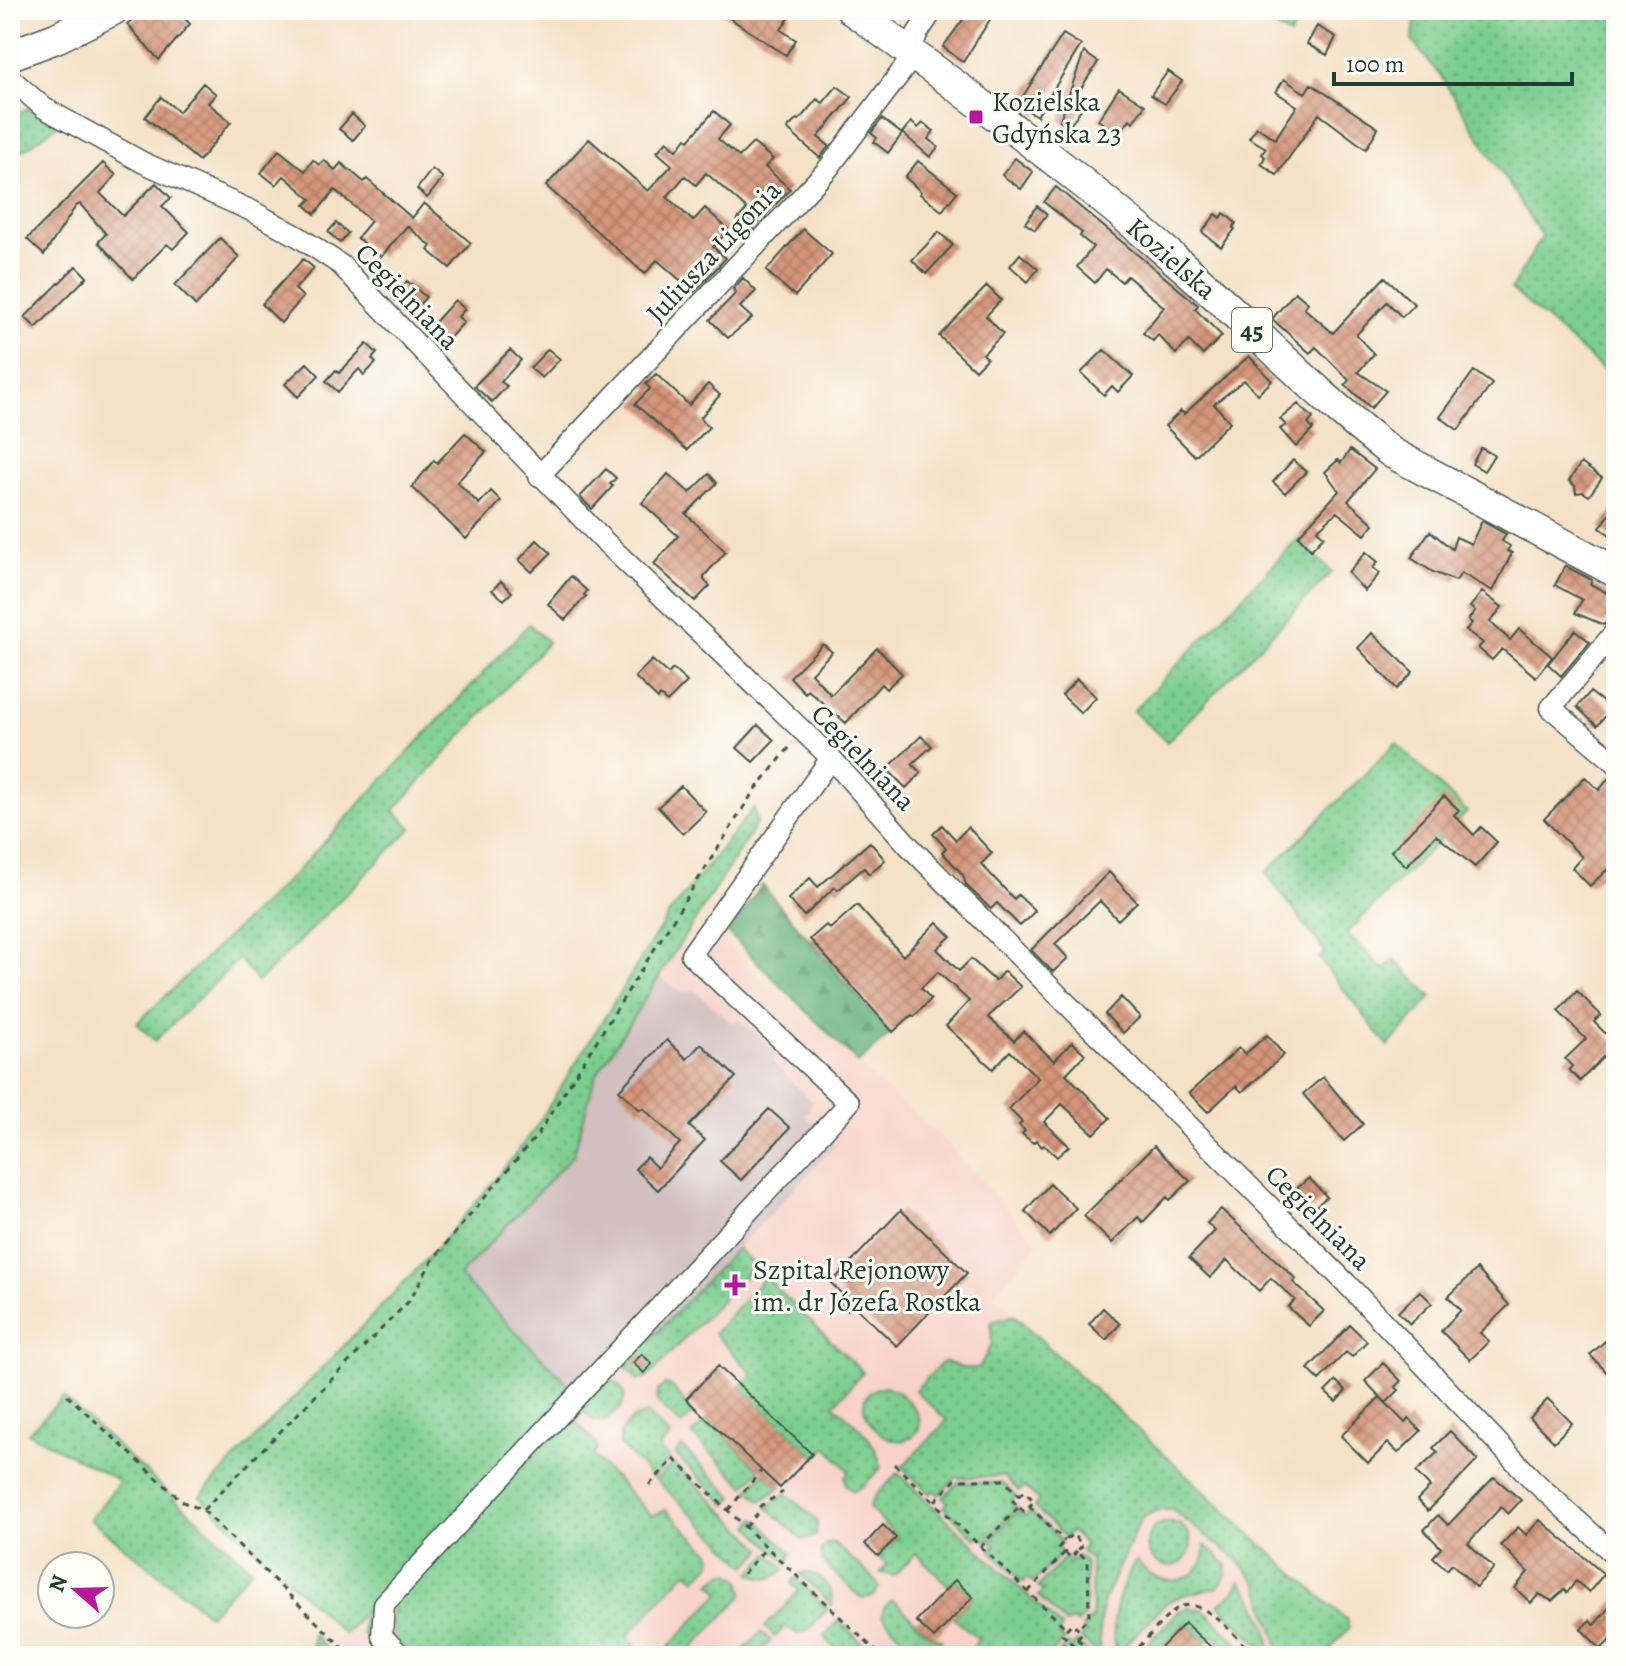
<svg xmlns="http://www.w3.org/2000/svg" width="1626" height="1666" viewBox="0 0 1626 1666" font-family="Alegreya,serif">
  <defs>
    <pattern id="grass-dots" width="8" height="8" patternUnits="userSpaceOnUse" patternTransform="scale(2)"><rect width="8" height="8" fill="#7cce8f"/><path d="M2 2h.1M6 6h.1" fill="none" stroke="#65a876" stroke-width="1.8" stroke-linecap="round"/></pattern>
    <pattern id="forest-firs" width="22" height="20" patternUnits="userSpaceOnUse" patternTransform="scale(2)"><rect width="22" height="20" fill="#65b17a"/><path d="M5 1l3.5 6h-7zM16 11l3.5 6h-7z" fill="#539165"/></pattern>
    <pattern id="building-cross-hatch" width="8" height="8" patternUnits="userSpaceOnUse" patternTransform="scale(2)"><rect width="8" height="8" fill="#d6967a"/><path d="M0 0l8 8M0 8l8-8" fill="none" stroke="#ad7c65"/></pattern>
  </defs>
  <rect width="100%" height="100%" fill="#fdfcf7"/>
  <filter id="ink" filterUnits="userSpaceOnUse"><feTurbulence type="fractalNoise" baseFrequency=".0125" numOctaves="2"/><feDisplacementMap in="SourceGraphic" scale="16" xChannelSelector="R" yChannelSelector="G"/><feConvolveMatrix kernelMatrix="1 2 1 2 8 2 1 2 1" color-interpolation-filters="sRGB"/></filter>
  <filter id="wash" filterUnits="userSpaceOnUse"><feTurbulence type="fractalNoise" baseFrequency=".006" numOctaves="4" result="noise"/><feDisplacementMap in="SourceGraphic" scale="32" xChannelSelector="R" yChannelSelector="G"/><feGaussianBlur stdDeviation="1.8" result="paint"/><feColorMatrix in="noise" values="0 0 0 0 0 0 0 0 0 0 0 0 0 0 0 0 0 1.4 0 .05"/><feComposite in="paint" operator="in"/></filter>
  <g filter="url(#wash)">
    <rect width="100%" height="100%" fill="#f4e1c6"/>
    <path fill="#f7d1c7" d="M717 930 741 958 815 1027 946 1142 1038 1244 993 1295 1262 1545 1346 1619 1349 1628 1325 1656H332L328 1652 396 1577 459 1276 486 1246 659 977 695 932Z"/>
    <path fill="#d2bfc0" d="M659 977 681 992 695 990 730 1022 741 1020 776 1053 773 1063 813 1102 805 1116 836 1145 588 1404 459 1276 574 1154 595 1077Z"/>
    <path fill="url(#grass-dots)" stroke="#4e8662" stroke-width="2" d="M1246 10H1304L1290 36Z
      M1417 10H1616V381L1511 289 1542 237 1442 78 1412 41Z
      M29 108 59 124 27 148 10 156V116Z
      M1298 539 1332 572 1167 742 1133 711Z
      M529 624 548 642 394 810 412 828 263 977 257 982 239 959 155 1041 137 1023 294 874Z
      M1396 743 1467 812 1346 934 1384 969 1394 959 1432 997 1388 1046 1319 958 1325 952 1266 873Z
      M754 807 757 823 595 1077 574 1154 459 1276 573 1388 344 1634 200 1496 435 1250 494 1181 534 1130 669 914Z
      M737 1248 754 1266 646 1379 638 1380 625 1366Z
      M765 1277 863 1372 834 1405C855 1424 877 1439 881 1468L863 1486 853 1491 846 1485 845 1477 849 1471 827 1447 816 1457 812 1454 740 1387 753 1374 714 1333Z
      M1014 1315 1262 1545 1346 1619 1349 1628 1324 1656H1282L1258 1584 1238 1560 1172 1510H1158L1143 1517 1135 1531 1103 1602 1099 1630 1101 1656 1080 1638 1086 1633 1082 1628 1092 1617 1091 1560 1081 1551 1085 1545 1071 1531 1065 1537 1034 1507 1039 1500 1025 1487 1019 1491 1003 1476 955 1478 939 1495 934 1490 930 1494 902 1467 947 1421 915 1390 944 1361 962 1368H979L992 1343 991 1322Z
      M604 1379C619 1380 630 1392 621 1407 618 1412 610 1417 606 1421H594L584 1411 575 1420 596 1443 597 1449 593 1456 652 1516 666 1510 712 1554 711 1564 696 1579 687 1571 627 1636 635 1645 625 1656H409C392 1635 390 1630 393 1603Z
      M666 1384 672 1386 693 1414 681 1425 657 1402 658 1390Z
      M885 1386C903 1391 939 1426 907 1439 881 1450 838 1395 885 1386Z
      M63 1397 252 1569 209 1615 90 1519 120 1481 28 1433Z
      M648 1414 670 1436 659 1449 670 1459 653 1478 620 1445V1433L633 1418Z
      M707 1419 760 1470 745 1486 692 1435Z
      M682 1447 734 1497 727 1505 675 1454Z
      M674 1463 763 1549 747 1566 656 1480Z
      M764 1473 780 1488 761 1501 749 1490Z
      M898 1473 1062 1628 1058 1634 1065 1640 1049 1656H969L978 1638 953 1618 973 1597 955 1580 949 1586 916 1553 894 1576 880 1573 887 1565 878 1556 898 1537 869 1508 874 1497Z
      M958 1482 1002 1483 1016 1496 1011 1502 1017 1508 986 1541 980 1535 976 1539 943 1507 948 1502 943 1497Z
      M786 1493 817 1521 816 1536 802 1540 767 1507Z
      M1019 1510 1025 1516 1030 1511 1062 1541 1057 1547 1062 1553 1033 1583 1027 1578 1023 1582 991 1551 995 1546 990 1541Z
      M756 1518 791 1553 788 1564 750 1526Z
      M1147 1544a22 22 0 1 1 44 0a22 22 0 1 1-44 0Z
      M833 1542 874 1579 879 1587 874 1596 862 1599 823 1562 821 1550 827 1543Z
      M1205 1545 1227 1565 1226 1576 1217 1588 1183 1595 1167 1602 1115 1656C1110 1620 1117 1594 1134 1563L1137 1561C1158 1593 1207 1584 1205 1545Z
      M769 1553 785 1569C774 1581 764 1579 751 1573Z
      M1077 1555 1086 1563 1085 1616 1077 1624 1072 1620 1066 1624 1038 1596 1043 1591 1038 1587 1066 1556 1071 1561Z
      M804 1572C819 1573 835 1589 832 1605L800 1574Z
      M723 1573H730L740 1580 744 1594 685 1656H660L720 1593 711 1583Z
      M794 1578H796L828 1609 808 1630 797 1634 785 1626 775 1637 765 1627 799 1591 792 1584Z
      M1241 1581C1256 1600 1273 1630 1270 1655L1219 1605 1233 1593Z
      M892 1600C909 1610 922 1637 942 1639L934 1656H920L882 1616 884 1608Z
      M1189 1608 1203 1609 1251 1656H1220L1213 1649 1220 1641 1213 1635 1206 1642 1185 1623 1153 1656H1136L1179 1611Z
      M376 1612 388 1656H383L362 1633V1620Z
      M839 1620 875 1656H842L824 1636Z
      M761 1632 771 1641 757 1656H738Z
      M312 1633 332 1656H311Z
      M1077 1642 1092 1656H1056L1068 1644 1072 1647Z"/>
    <path fill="url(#forest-firs)" stroke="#427757" stroke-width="2" d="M762 885 890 1034 858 1063 728 933Z"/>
    <g id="blocks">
      <path fill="url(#building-cross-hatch)" d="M143 10H177L190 24 159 60 127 24Z
        M717 10H794L781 30 796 40 786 55Z
        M970 10H980L991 18 963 62 943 47Z
        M1317 26 1336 37 1327 55 1307 44Z
        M1063 34 1081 45 1037 116 1018 104Z
        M1084 52 1098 62 1076 96 1085 103 1069 127 1060 120Z
        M1168 71 1182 81 1165 104 1151 95Z
        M1284 79 1305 93 1311 84 1378 128 1366 149 1319 114 1277 175 1261 164 1265 157 1262 154 1266 148 1249 138 1257 127 1275 139 1297 106 1276 92Z
        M203 83 216 94 208 103 231 122 199 161 145 117 161 97 179 112Z
        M837 86 852 97 818 137 829 146 820 158 787 129 797 119 799 120 817 99 823 103Z
        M1119 88 1145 105 1133 122 1130 119 1119 134 1098 120Z
        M714 111 730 125 718 139 739 157 753 143 773 159 765 167 790 189 750 232 737 220 747 209 706 173 696 185 685 176 667 197 693 221 705 208 729 230 713 247 726 258 694 292 657 260 645 274 546 186 589 139 648 191 672 165 657 152 667 141 677 150 686 138 689 140Z
        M352 114 365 126 353 140 339 129Z
        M882 119 902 134 888 153 874 142 877 138 871 133Z
        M911 122 918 128 923 123 934 131 928 139 938 147 930 157 902 133Z
        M279 150 305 171 313 160 319 165 324 160 335 170 341 163 364 182 367 179 412 218 424 203 471 243 450 268 428 250 431 246 407 226 381 257 357 238 371 221 335 190 315 214 305 205 311 199 284 176 276 185 261 173Z
        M1015 158 1033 172 1021 189 1002 175Z
        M918 161 957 192 942 211 920 194 921 192 905 177Z
        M103 163 116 175 100 193 123 216 156 183 171 198 162 206 189 232 173 249 167 244 133 279 98 242 106 234 80 204 76 206 44 255 27 239Z
        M432 169 443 178 427 198 417 189Z
        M1056 187 1198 305 1195 309 1222 336 1203 355 1189 341 1176 354 1158 335 1153 341 1143 333 1164 307 1127 276 1122 282 1106 269 1095 283 1077 267 1093 247 1080 236 1082 233 1044 202Z
        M1037 206 1047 214 1035 230 1025 223Z
        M1224 213 1236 223 1233 228 1235 229 1221 247 1202 232 1216 214 1221 218Z
        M336 223 348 233 340 243 328 232Z
        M803 229 832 254 795 296 766 271Z
        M939 232 953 245 926 274 912 260Z
        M220 238 239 257 196 306 175 285Z
        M1020 254 1038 269 1028 282 1010 266Z
        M303 259 314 268 295 289 303 297 281 323 262 304Z
        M76 266 87 277 36 328 25 317Z
        M1385 277 1414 304 1402 317 1387 302 1356 335 1374 354 1358 372 1386 391 1371 408 1345 385 1349 380 1316 347 1310 353 1272 319 1295 292 1308 303 1304 308 1333 333Z
        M743 278 756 291 740 307 752 318 728 338 710 320 736 293 733 289Z
        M407 281 426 297 411 314 393 298Z
        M987 286 1001 300 986 316 1003 334 983 354 987 358 975 370 939 336Z
        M455 300 465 309 458 317 464 322 442 346 426 332Z
        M367 344 377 353 372 359 376 363 364 375 359 369 338 392 326 381 336 370 339 373Z
        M548 349 560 359 542 378 530 368Z
        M510 350 521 360 501 382 507 386 492 402 474 386Z
        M1104 350 1133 376 1118 392 1112 386 1104 395 1081 373Z
        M1249 356 1272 381 1258 394 1244 380 1214 404 1230 422 1195 456 1165 426 1181 411 1184 414Z
        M307 363 319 375 298 397 285 384Z
        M1474 371 1492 384 1458 430 1440 417Z
        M656 374 689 405 708 384 720 395 700 418 709 427 687 450 635 404 650 389 646 384Z
        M1298 404 1313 418 1308 424 1313 429 1296 447 1280 429 1286 425 1280 419Z
        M465 433 486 452 457 482 479 504 491 491 501 501 466 539 412 487 434 460 437 463Z
        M1481 448 1494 455 1484 471 1472 464Z
        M1350 450 1375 469 1348 501 1374 524 1365 535 1337 512 1317 530 1324 536 1311 550 1298 536 1339 491 1325 472 1338 460 1341 463Z
        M1293 460 1306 472 1285 493 1273 482Z
        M1581 463 1602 478 1589 496 1583 492 1576 493 1575 486 1569 481Z
        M606 469 616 478 610 484 613 486 592 509 580 497Z
        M668 474 690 493 709 474 717 483 686 514 726 552 704 576V580L710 586 695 601 654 564 678 536 642 503Z
        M1616 505V539L1600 528Z
        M1482 521 1506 534 1502 541 1510 546 1507 551 1512 553 1493 591 1461 573 1456 581 1433 572 1411 558 1430 531 1452 549 1456 537 1471 544Z
        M537 540 551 553 532 572 519 560Z
        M1366 552 1378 562 1373 568 1380 573 1365 591 1348 573Z
        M1565 566 1592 580 1590 584 1613 596 1607 613 1611 615 1604 625 1575 613 1582 600 1555 585Z
        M571 576 587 591 584 595 586 596 565 620 548 604Z
        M501 581 512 592 504 600 492 590Z
        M1482 592 1502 607 1490 622 1510 640 1519 629 1552 657 1536 677 1502 649 1492 660 1478 648 1483 643 1466 630 1472 623 1468 620 1475 611 1470 607Z
        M1575 630 1590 642 1561 676 1548 664Z
        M1372 633 1413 672 1397 689 1358 648Z
        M823 644 832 652 811 673 831 695 877 648 902 674 886 689 881 684 846 723 808 690 805 693 790 677Z
        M652 660 668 674 673 669 687 682 667 702 660 696 658 699 635 677Z
        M1077 679 1096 697 1081 713 1062 695Z
        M1590 692 1612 709 1597 726 1577 707Z
        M758 725 774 740 753 762 737 748Z
        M921 736 932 746 912 764 921 773 906 788 887 769Z
        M1611 775 1616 776V826L1609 832 1616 839V861L1590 886 1572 868 1582 857 1544 819 1585 777 1599 790Z
        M681 786 706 812 683 834 658 807Z
        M1444 796 1459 810 1454 815 1474 835 1481 827 1497 842 1475 867 1436 835 1406 866 1391 851Z
        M942 825 956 840 968 827 992 853 981 864 1014 899 1018 895 1035 911 1020 926 997 903 991 909 966 885 963 875 942 852 946 848 933 834Z
        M870 842 885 860 869 874 864 868 838 890 835 887 804 916 788 899 810 878 818 887Z
        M1109 872 1137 902 1118 920 1100 901 1055 944 1068 958 1053 972 1031 950Z
        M857 905 903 956 937 922 951 936 937 949 959 971 971 959 995 981 1004 971 1021 987 988 1017 1014 1041 1023 1031 1054 1061 1072 1042 1085 1054 1066 1074 1110 1118 1094 1134 1062 1104 1044 1122 1069 1146 1057 1157 1044 1145 1042 1147 1036 1140 1033 1143 1022 1134 1025 1131 1019 1125 1022 1122 1009 1109 1038 1078 1010 1051 993 1069 946 1026 969 1001 938 972 921 988 931 999 914 1017 912 1015 893 1032 810 939 826 925 830 929Z
        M1577 991 1601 1015 1594 1022 1616 1044V1052L1607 1061 1603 1057 1580 1081 1569 1070 1572 1066 1565 1059 1586 1039 1558 1011Z
        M1121 997 1140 1017 1123 1033 1105 1014Z
        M1267 1035 1284 1055 1242 1092 1236 1086 1208 1112 1189 1093 1239 1048 1245 1054Z
        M667 1040 687 1059 701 1044 736 1077 689 1126 705 1140 658 1190 635 1169 646 1157 657 1168 680 1143 643 1108 640 1110 619 1090Z
        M1323 1077 1363 1124 1344 1141 1303 1094Z
        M769 1109 790 1128 741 1180 720 1161Z
        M1154 1146 1190 1181 1170 1200 1167 1197 1143 1222 1138 1217 1112 1243 1084 1216Z
        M1309 1178 1327 1197 1311 1210 1307 1205 1301 1211 1287 1197Z
        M1050 1184 1076 1208 1050 1236 1025 1211Z
        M1221 1209 1296 1279 1293 1282 1324 1311 1309 1326 1288 1307 1295 1300 1271 1278 1259 1291 1227 1260 1210 1278 1189 1258 1215 1231 1207 1223Z
        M901 1210 967 1273 897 1346 853 1305 848 1310 837 1300 842 1294 831 1283Z
        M1477 1269 1509 1305 1480 1333 1489 1341 1470 1360 1441 1331 1461 1310 1448 1297Z
        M1420 1291 1432 1303 1410 1324 1398 1312Z
        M1103 1308 1120 1324 1106 1340 1089 1324Z
        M1350 1325 1367 1341 1352 1357 1346 1352 1319 1380 1308 1369Z
        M1616 1331V1382L1590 1355Z
        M642 1354 652 1364 644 1373 633 1363Z
        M1383 1363 1401 1381 1395 1387 1399 1390 1386 1403 1365 1381Z
        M718 1366 812 1454 780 1488 686 1399Z
        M1336 1381 1346 1391 1336 1402 1325 1392Z
        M1380 1397 1405 1423 1409 1418 1421 1431 1398 1453 1388 1443 1368 1463 1341 1436Z
        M1548 1399 1572 1423 1554 1442 1530 1418Z
        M1450 1431 1478 1460 1428 1511 1417 1500 1430 1487 1416 1472 1438 1452 1433 1448Z
        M1494 1477 1521 1500 1508 1514 1501 1507 1468 1543 1494 1568 1476 1587 1452 1564 1447 1570 1433 1557 1441 1548 1424 1530 1438 1515 1448 1525Z
        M1540 1520 1604 1574 1589 1592 1576 1581 1567 1593 1564 1590 1552 1601 1539 1594 1531 1603 1515 1588 1528 1572 1501 1545 1518 1527 1526 1535Z
        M883 1525 896 1538 878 1556 865 1544Z
        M955 1580 973 1597 934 1638 916 1621Z
        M1616 1600V1634L1601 1649 1581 1629 1590 1620 1594 1625Z
        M1185 1623 1213 1649 1220 1656H1153Z"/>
    </g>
  </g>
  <g filter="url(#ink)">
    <use href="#blocks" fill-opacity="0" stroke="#3f564a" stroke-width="2"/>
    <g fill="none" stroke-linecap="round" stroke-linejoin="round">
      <g stroke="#3f564a" stroke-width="23">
        <path id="minor" d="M10 78 44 108 144 163 252 211 299 237 341 265 601 538 831 758 909 846 1346 1283 1534 1481 1616 1556
          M539 476 827 170 905 67 917 34 933 10
          M1616 631 1551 708 1616 763
          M401 1656 382 1636 384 1604 849 1103 691 955 831 758"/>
      </g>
      <g stroke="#3f564a" stroke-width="33">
        <path id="primary" d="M852 10C964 91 1075 172 1179 263 1251 325 1316 395 1392 453L1616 572
          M10 55 56 38 113 10"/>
      </g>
      <path stroke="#3f564a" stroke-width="3" stroke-dasharray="6 6" stroke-linecap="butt" d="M67 1395 183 1502 203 1510 351 1656
        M894 1464 1067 1629
        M649 1485 674 1459 881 1656
        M935 1501 955 1480H1004L1019 1496
        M1029 1506 1065 1541
        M759 1507 783 1492
        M203 1510 409 1301 434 1258 538 1134 752 794 793 743
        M728 1510 761 1471
        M746 1527 761 1509
        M980 1547 1019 1507 1013 1501 1024 1491 1034 1501 1024 1512 1019 1507
        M1077 1551 1071 1558 1059 1547 1072 1534 1083 1545 1077 1551 1088 1561 1089 1616 1078 1629
        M743 1574 767 1547
        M1028 1592 1065 1552
        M1077 1639 1098 1656
        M1052 1656 1068 1640 1072 1644 1082 1633 1072 1623 1062 1634 1068 1640
        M1131 1656C1145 1641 1159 1623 1175 1610 1201 1590 1237 1639 1255 1656"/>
      <use href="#minor" stroke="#fff" stroke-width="20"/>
      <use href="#primary" stroke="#fff" stroke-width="30"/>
    </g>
  </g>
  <g fill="#b5179e" stroke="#fdfcf7" stroke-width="3">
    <rect x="968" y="109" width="16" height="16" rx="4"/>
    <path d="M731 1273h8v8h8v8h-8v8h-8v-8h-8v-8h8z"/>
  </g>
  <g text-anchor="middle" stroke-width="6" stroke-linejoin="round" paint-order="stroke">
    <rect fill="#fdfcf7" stroke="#62766e" stroke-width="2" x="1232" y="308" width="40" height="44" rx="6"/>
    <g font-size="26" font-weight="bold" fill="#1f3d34">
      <text x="1252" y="339">45</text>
    </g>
    <g font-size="28" fill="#1f3d34" stroke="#fdfcf7" text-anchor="start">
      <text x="992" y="111">Kozielska<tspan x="992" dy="32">Gdyńska 23</tspan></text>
      <text x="753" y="1279">Szpital Rejonowy<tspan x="753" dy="32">im. dr Józefa Rostka</tspan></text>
    </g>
    <g font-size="28" fill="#1f3d34" stroke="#fdfcf7">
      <text transform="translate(713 251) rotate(-47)" y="10">Juliusza Ligonia</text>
      <text transform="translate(1172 258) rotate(41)" y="10">Kozielska</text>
      <text transform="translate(408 296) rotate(46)" y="10">Cegielniana</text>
      <text transform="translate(864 757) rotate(46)" y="10">Cegielniana</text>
      <text transform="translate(1319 1217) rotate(45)" y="10">Cegielniana</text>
    </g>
  </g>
  <rect width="1626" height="1666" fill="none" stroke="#fdfcf7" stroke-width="40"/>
  <g transform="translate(76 1590) rotate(290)"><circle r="38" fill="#fdfcf7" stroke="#a4b0a9" stroke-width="2"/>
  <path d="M0-6L14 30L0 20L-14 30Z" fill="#b5179e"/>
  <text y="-12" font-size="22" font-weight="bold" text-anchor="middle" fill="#1f3d34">N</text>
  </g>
  <path d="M1334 72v12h238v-12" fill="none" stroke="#1f3d34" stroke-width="4"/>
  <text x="1346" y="72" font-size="24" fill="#1f3d34" stroke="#fdfcf7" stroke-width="6" paint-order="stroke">100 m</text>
</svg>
